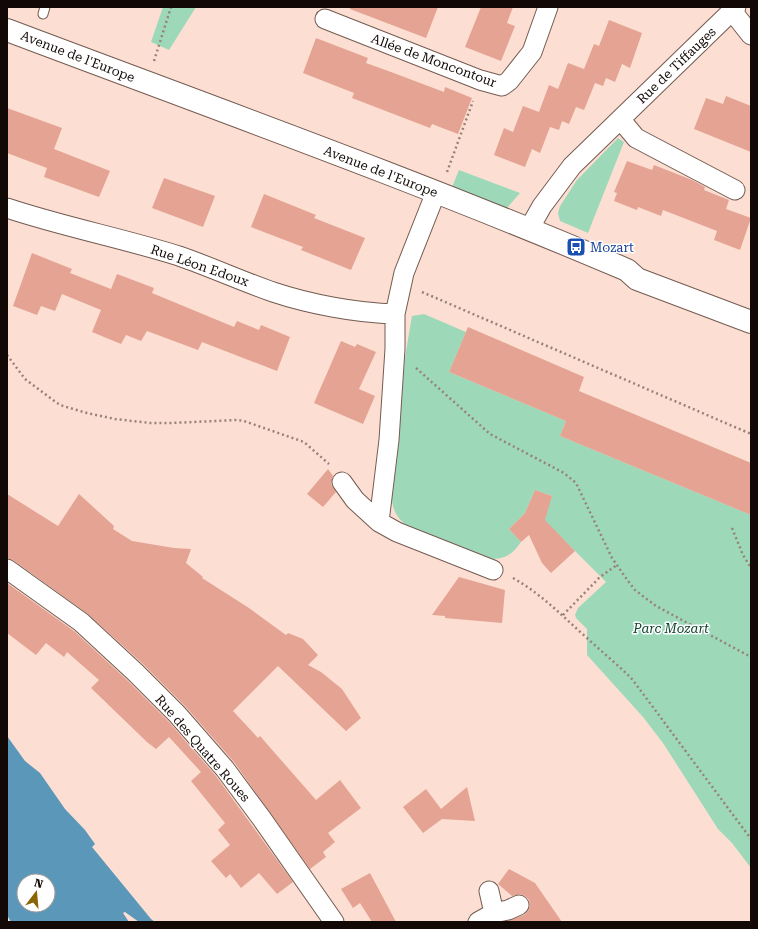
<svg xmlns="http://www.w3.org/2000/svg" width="758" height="929" viewBox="0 0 758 929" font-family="'Roboto Serif',serif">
  <rect width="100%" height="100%" fill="#fcdfd2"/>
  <path fill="#9dd9b9" d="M163 7H196L169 50 151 42Z
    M618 138 624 142 588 233 560 221 558 213 560 206 577 180Z
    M459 170 520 193 507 208 452 187Z
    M424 314 466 332 449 372 566 421 560 436 751 515V868L732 843 718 829 663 743 643 717 587 655V629L576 618 575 615 578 608 606 582 543 519 552 496 535 490 525 513 509 529 521 542C513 553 508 558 493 559L409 528C402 522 395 515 393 506 389 488 393 469 394 451 398 405 404 361 412 316Z"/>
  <path fill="#5b97b9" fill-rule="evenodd" d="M7 736 25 761 40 773 65 809 85 830 95 844 92 847 151 919 155 922H139L125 912 123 913 129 922H11L7 915ZM24 881H48V905H24Z"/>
  <path fill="#e4a393" d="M350 7H438L426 38 350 9Z
    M481 7H513L507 23 515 26 501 61 465 47Z
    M609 20 642 33 630 68 622 64 615 82 606 78 603 86 595 83 584 110 576 107 569 124 562 121 559 130 550 127 540 153 532 149 525 167 494 155 504 128 513 132 523 106 539 112 549 85 558 89 568 63 584 69 594 44 599 46Z
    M316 38 368 58 366 63 391 72 444 92 445 87 472 98 458 134 432 124 430 128 352 98 354 93 303 73Z
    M726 96 751 106V152L694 129 706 98 723 104Z
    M7 108 62 128 54 149 110 171 99 197 44 177 47 168 7 153Z
    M627 161 652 170 654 165 692 180 705 187 704 190 729 200 726 209 751 218 740 250 714 240 717 231 663 210 661 216 638 207 637 210 614 201 617 193 614 192Z
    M164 178 215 196 203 227 152 208Z
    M264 194 316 215 314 218 365 238 351 270 301 250 303 247 251 227Z
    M32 253 72 269 70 273 111 289 117 274 154 288 152 293 234 327 237 321 259 330 261 325 290 337 277 371 202 342 198 350 147 331 141 341 126 335 121 344 92 332 101 310 62 294 55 311 41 306 37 315 13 306Z
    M468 327 584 377 579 391 751 463V515L560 436 566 421 449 372Z
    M341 341 355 347 357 344 376 352 359 389 375 396 363 424 314 403Z
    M328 469 333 476 331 484 336 492 323 507 307 494Z
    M535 490 552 496 545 520 575 551 551 573 542 563 529 535 521 542 509 529 525 513Z
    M7 494 58 526 79 494 114 526 113 529 132 541 174 548 191 549 186 563 203 577 202 578 249 608 286 635 288 633 303 639 318 655 308 665 321 672 342 689 361 718 346 731 278 666 233 711 258 738 260 736 316 800 340 780 361 808 328 833 335 842 323 852 326 857 310 869 234 762 185 706 143 664 88 614 13 560 7 558Z
    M459 577 505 590 502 623 445 618V616L432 615Z
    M7 583 74 631 127 680 169 722 216 776 293 882 277 894 259 873 241 888 230 874 226 878 211 861 230 845 218 830 225 823 191 781 201 772 169 737 156 749 147 742 91 688 99 680 67 652 64 657 46 643 36 655 7 633Z
    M467 787 475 821 442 819 423 833 403 807 426 789 441 809Z
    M509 869 535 883 562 922H504L524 915 528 911 530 906 529 900 525 896 520 894 512 896 498 884Z
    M370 873 396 922H372L360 903 353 908 341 889Z"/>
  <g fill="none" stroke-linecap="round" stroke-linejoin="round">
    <g stroke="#745b51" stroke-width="11">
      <path id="lane" d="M43 14 45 7"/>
    </g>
    <g stroke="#745b51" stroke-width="21">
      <path id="street" d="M732 11 751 35
        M325 19 480 80 502 86 509 81 532 52 548 7
        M621 120 636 138 735 190
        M7 208C64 227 122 238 179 256 211 267 241 281 273 292 309 304 356 313 395 314
        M529 229 542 206 572 166 736 7
        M342 482 355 500 379 522 397 532 493 570
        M379 522 389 440 395 349V314L404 273 436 192
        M7 569 81 622 135 672 177 714 225 769 262 819 334 922
        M494 913 508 910 519 905
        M478 922 494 913 489 891"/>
    </g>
    <g stroke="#745b51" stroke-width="24">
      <path id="secondary" d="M7 30C214 108 423 183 627 270L637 279 751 322"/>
    </g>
    <path stroke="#97827a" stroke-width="2.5" stroke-dasharray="2 3" stroke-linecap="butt" d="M154 61 171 7
      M447 172 473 101
      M422 292 751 434
      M7 355 25 379 57 403 63 406 87 413 115 419 150 423H171L237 420 244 421 304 442 329 464
      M416 368 490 434 564 473 576 483 612 558 628 581 635 590 656 606 751 657
      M732 528 743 555 751 568
      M513 578C543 595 562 616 587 638 602 652 618 665 632 679L751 839
      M563 615 600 577 617 565"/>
    <use href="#lane" stroke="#fff" stroke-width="9"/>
    <use href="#street" stroke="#fff" stroke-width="19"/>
    <use href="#secondary" stroke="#fff" stroke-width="22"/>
  </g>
  <defs>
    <g id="bus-square" transform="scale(1)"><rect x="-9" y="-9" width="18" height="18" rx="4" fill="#1a4fb4" stroke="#fff"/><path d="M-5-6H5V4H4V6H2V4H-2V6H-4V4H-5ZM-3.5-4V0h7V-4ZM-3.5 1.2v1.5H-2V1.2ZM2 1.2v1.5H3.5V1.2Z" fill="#fff"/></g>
  </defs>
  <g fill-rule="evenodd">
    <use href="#bus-square" x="576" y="247"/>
  </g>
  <g text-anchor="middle" stroke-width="3" stroke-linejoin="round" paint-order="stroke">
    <g font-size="13" fill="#120906" stroke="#fff">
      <text transform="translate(78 56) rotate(21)" y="5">Avenue de l'Europe</text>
      <text transform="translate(434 60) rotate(20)" y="5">Allée de Moncontour</text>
      <text transform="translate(676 65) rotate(-44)" y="5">Rue de Tiffauges</text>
      <text transform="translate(381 171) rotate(21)" y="5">Avenue de l'Europe</text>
      <text transform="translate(200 265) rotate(19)" y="5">Rue Léon Edoux</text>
      <text transform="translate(203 748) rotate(49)" y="5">Rue des Quatre Roues</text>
    </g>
    <g font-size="13" fill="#164399" stroke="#fff" text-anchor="start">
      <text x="590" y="252">Mozart</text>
    </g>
    <g font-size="13" font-style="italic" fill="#0c412c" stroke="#fff">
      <text x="671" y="633">Parc Mozart</text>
    </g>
  </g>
  <rect width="758" height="929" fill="none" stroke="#120906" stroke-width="16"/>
  <g transform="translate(36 893) rotate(16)"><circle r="19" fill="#ffffff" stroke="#a09d9b"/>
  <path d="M0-3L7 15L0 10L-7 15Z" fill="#896503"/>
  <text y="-6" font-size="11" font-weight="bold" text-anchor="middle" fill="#120906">N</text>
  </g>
</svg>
